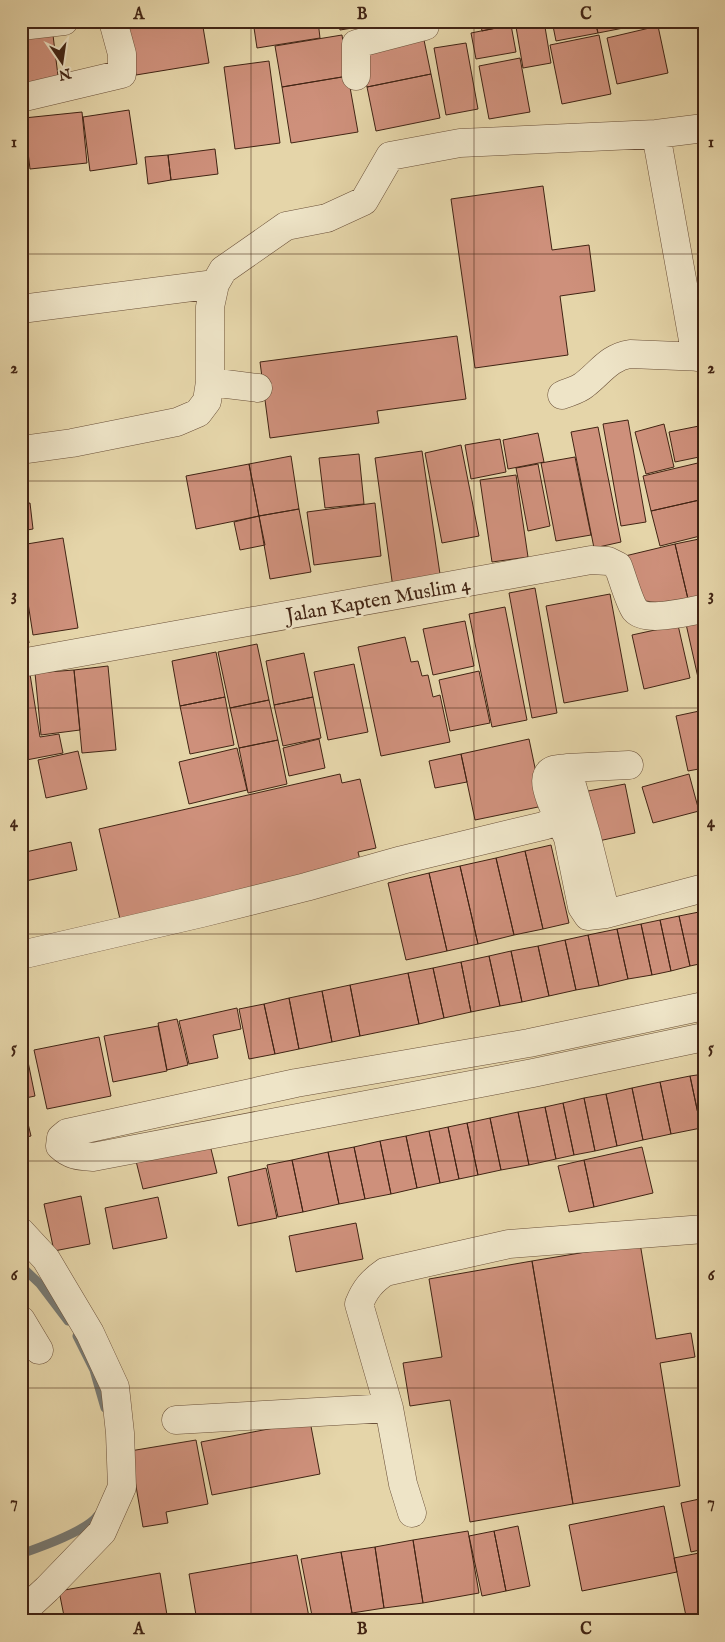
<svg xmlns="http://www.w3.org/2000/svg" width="725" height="1642" viewBox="0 0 725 1642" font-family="'IM FELL English',serif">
  <rect width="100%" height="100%" fill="#e5d5a9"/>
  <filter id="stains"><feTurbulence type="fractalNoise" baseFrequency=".004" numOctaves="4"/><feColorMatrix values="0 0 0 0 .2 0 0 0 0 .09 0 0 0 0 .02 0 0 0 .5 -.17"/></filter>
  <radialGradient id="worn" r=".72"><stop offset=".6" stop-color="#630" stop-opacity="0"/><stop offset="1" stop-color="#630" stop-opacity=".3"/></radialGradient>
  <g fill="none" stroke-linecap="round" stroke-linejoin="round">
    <path stroke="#787b75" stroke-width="9" d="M21 1266 40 1284 68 1321
      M77 1336 94 1370 105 1408
      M21 1554C41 1547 87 1531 98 1515"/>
  </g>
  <path fill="#ce907b" stroke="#412414" d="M127 21H202L209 63 136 75Z
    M253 21H318L320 38 257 48Z
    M338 21H377V24L340 30Z
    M480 21H510L511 25 482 31Z
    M515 21H544L551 63 523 68Z
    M552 21H595L598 33 556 41Z
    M595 21H659L598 33Z
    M511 25 516 52 476 59 471 33Z
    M658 26 668 73 617 84 607 38Z
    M52 27 59 84 21 89V31Z
    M342 35 348 76 282 87 275 46Z
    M599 35 611 94 562 104 550 45Z
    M424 40 431 74 367 87 360 53Z
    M466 43 478 109 446 115 434 48Z
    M520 58 530 112 489 119 479 66Z
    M269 61 280 143 235 149 224 67Z
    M431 74 440 118 376 131 367 87Z
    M348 76 358 132 291 143 282 87Z
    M129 110 137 164 90 171 83 117Z
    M82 112 87 163 30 169 24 118Z
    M21 130 25 166 21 167Z
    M215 149 218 174 171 180 168 155Z
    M168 155 171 180 148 184 145 157Z
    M543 186 552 250 589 245 595 291 560 296 568 355 475 368 451 199Z
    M457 336 466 399 377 411 379 423 270 438 260 362Z
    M628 420 646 522 621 526 603 424Z
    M664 424 674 467 646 474 635 432Z
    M704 425V456L675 462 669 432Z
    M598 427 621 542 594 548 571 432Z
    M538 433 544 462 508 469 503 440Z
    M500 439 506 472 471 479 465 445Z
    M461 445 479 536 442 543 425 453Z
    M422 451 441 581 393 588 375 458Z
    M359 454 364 504 325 508 319 458Z
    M291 456 299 509 259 516 249 464Z
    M575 457 591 535 556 541 541 463Z
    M702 462 704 469V499L651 511 643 476Z
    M249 464 259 516 196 529 186 476Z
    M538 464 550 526 528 531 516 468Z
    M516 475 528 557 492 562 480 480Z
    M704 499V535L660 546 651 511Z
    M30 503 33 529 21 531V504Z
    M375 503 381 556 314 565 307 512Z
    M299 509 311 572 270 579 259 516Z
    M259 516 265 545 240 550 234 522Z
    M63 538 78 628 33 635 21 558V545Z
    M704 538V596L688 599 675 544Z
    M675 544 688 599 640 608 625 556Z
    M535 588 557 713 532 718 509 593Z
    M21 592 29 643 21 644Z
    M610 594 628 691 564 703 546 606Z
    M505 607 527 720 492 727 469 614Z
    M704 620V681L699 682 686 624Z
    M465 621 474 666 433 675 423 629Z
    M678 625 690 678 644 689 632 635Z
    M405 637 411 662 418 661 422 676 428 675 433 697 440 695 450 742 381 756 358 647Z
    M257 644 269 700 230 708 218 652Z
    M216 652 225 697 180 706 172 661Z
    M304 653 313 697 274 705 266 661Z
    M354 664 368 732 328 740 314 672Z
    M108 666 116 750 82 753 74 670Z
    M29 668 40 737 59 734 63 753 21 761V669Z
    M74 670 80 730 41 735 35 673Z
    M479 671 490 723 450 731 439 680Z
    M225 697 234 745 190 754 180 706Z
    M313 697 321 738 283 746 274 705Z
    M269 700 278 740 239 748 230 708Z
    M704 710V768L688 771 676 716Z
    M319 739 325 768 289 776 283 748Z
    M529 739 543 806 475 820 461 754Z
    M278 740 287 784 248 793 239 748Z
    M237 748 247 790 189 804 179 762Z
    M78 751 87 789 46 798 38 760Z
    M461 754 467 782 435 788 429 761Z
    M340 774 342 783 360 779 376 848 358 852 361 864 120 919 99 829Z
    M689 774 699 811 653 823 642 787Z
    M625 784 635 833 594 842 583 792Z
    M71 842 77 870 21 882V853Z
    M551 845 569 923 543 929 525 851Z
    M525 851 543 929 514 935 496 858Z
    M496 858 514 935 478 944 460 866Z
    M460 866 478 944 447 951 429 873Z
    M429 873 447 951 406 960 388 883Z
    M704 911V963L690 966 679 916Z
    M679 916 690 966 671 971 660 920Z
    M660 920 671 971 652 975 641 924Z
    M641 924 652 975 628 979 617 929Z
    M617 929 628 979 599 986 588 935Z
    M588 935 599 986 576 990 565 940Z
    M565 940 576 990 549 996 538 946Z
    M538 946 549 996 522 1002 511 951Z
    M511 951 522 1002 500 1006 489 956Z
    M489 956 500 1006 471 1012 461 962Z
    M461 962 471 1012 444 1018 433 968Z
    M433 968 444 1018 419 1024 408 973Z
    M408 973 419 1024 360 1036 350 985Z
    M350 985 360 1036 332 1042 322 991Z
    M322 991 332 1042 299 1049 289 998Z
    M289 998 299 1049 275 1054 264 1004Z
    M264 1004 275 1054 249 1059 239 1009Z
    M237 1008 241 1029 213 1035 218 1058 189 1064 179 1021Z
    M177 1019 188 1065 167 1070 158 1023Z
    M158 1026 167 1071 113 1082 104 1036Z
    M99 1037 111 1096 47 1109 34 1050Z
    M25 1047 35 1096 21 1099V1048Z
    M704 1074V1128H701L690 1076Z
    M690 1076 701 1128 671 1134 660 1082Z
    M660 1082 671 1134 643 1140 632 1088Z
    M632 1088 643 1140 617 1146 606 1094Z
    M606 1094 617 1146 595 1151 584 1098Z
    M584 1098 595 1151 574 1155 563 1103Z
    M563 1103 574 1155 556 1159 545 1107Z
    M545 1107 556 1159 529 1165 518 1112Z
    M25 1111 31 1136 21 1138V1112Z
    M518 1112 529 1165 501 1170 490 1118Z
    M490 1118 501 1170 478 1175 467 1123Z
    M467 1123 478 1175 459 1179 448 1127Z
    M448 1127 459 1179 440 1183 429 1131Z
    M429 1131 440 1183 417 1188 406 1136Z
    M406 1136 417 1188 391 1194 380 1141Z
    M380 1141 391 1194 365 1199 354 1147Z
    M210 1145 217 1173 143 1189 136 1161Z
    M354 1147 365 1199 339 1204 328 1152Z
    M642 1147 653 1193 594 1207 584 1160Z
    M328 1152 339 1204 303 1212 292 1160Z
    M292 1160 303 1212 278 1217 267 1165Z
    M584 1160 594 1207 569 1212 558 1166Z
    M266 1168 277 1218 238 1226 228 1177Z
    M81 1196 90 1244 54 1251 44 1204Z
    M158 1197 167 1238 113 1249 105 1208Z
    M356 1223 363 1259 296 1272 289 1236Z
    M640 1243 656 1339 691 1333 695 1357 660 1363 680 1486 573 1504 532 1261Z
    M532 1261 573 1504 470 1522 450 1400 410 1406 403 1363 442 1357 429 1279Z
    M310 1421 320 1474 212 1495 201 1442Z
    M196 1440 208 1504 166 1512 168 1523 143 1527 130 1451Z
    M704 1498V1549L691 1552 681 1503Z
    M664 1506 677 1572 582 1591 569 1525Z
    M518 1526 530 1586 506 1591 494 1531Z
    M468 1531 479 1593 423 1603 413 1540Z
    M494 1531 506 1591 482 1596 469 1536Z
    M413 1540 423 1603 384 1608 375 1547Z
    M375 1547 384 1608 352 1613 341 1552Z
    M341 1552 352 1613 313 1621 301 1559Z
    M704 1552V1621H687L674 1558Z
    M297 1555 309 1617 287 1621H197L189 1574Z
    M160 1573 168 1621H65L59 1591Z"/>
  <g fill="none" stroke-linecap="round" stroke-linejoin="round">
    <g stroke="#6a5039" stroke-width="29">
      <path id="minor" d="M21 26 64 21
        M356 76V44L425 26 426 21
        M21 98 122 74V54L113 21
        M656 134 696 357
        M21 309 215 284
        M210 382V307L215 284 223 270 286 226 327 218 364 201 390 156 460 143 656 134 704 128
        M562 395C569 392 578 390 584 385 600 373 609 357 630 354L704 357
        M21 450 72 443 177 422 198 413 207 401 210 382 258 388
        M21 663 591 560 608 561 618 566C622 576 629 602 635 610 646 623 688 611 704 609
        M567 768C560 769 550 768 547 776 541 787 563 826 568 838L586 834 606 914
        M586 834 567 768 629 765
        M568 838 582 907 588 916 606 914 704 888
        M21 955 202 913 306 887 402 860 543 826 560 820
        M704 1006 529 1043 296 1083 67 1133 61 1138 60 1146C71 1156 79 1156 93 1157L533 1073 704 1037
        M21 1232 46 1259 90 1333 115 1387 120 1433 122 1487 102 1532 47 1589 21 1613
        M21 1320 39 1350
        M176 1420 389 1408
        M412 1513 403 1484 389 1408 359 1304C365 1289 372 1281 385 1272L509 1244 704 1229"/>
    </g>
    <use href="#minor" stroke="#eee4c7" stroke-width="28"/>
  </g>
  <path fill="none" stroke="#412414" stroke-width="1" stroke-opacity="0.55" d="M251 21V1621M474 21V1621M21 254H704M21 481H704M21 708H704M21 934H704M21 1161H704M21 1388H704"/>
  <g text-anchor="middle" stroke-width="5" stroke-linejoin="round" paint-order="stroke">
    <g font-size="20" fill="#412414" stroke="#eee4c7">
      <text transform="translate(378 599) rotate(-10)" y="7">Jalan Kapten Muslim 4</text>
    </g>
  </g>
  <rect width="725" height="1642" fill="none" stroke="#e5d5a9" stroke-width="55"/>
  <g transform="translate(62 62) rotate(167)" stroke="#eee4c7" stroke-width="4" paint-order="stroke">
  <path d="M0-4L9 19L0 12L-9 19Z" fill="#412414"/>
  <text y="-8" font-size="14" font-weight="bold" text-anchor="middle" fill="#412414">N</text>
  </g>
  <rect x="28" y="28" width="670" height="1586" fill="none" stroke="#412414" stroke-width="2"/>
  <g font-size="16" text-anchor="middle" font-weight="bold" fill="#412414">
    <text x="139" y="19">A</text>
    <text x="362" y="19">B</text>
    <text x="586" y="19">C</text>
    <text x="14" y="147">1</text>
    <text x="711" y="147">1</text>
    <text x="14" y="373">2</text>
    <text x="711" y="373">2</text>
    <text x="14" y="600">3</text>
    <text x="711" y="600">3</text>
    <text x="14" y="827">4</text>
    <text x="711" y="827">4</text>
    <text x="14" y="1053">5</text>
    <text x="711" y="1053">5</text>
    <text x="14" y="1280">6</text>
    <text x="711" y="1280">6</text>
    <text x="14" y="1507">7</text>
    <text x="711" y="1507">7</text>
    <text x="139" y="1634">A</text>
    <text x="362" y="1634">B</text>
    <text x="586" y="1634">C</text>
  </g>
  <rect width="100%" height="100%" filter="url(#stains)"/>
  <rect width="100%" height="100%" fill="url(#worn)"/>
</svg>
